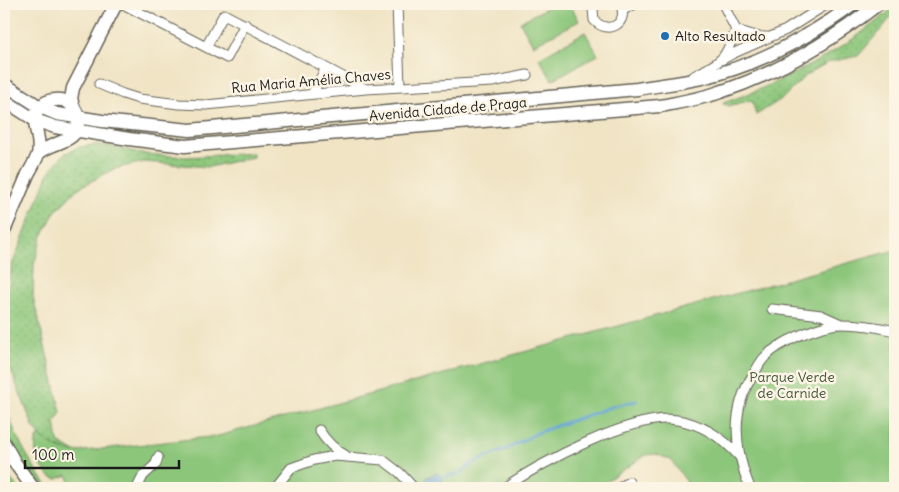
<svg xmlns="http://www.w3.org/2000/svg" width="899" height="492" viewBox="0 0 899 492" font-family="Delius,sans-serif">
  <defs>
    <pattern id="grass-dots" width="8" height="8" patternUnits="userSpaceOnUse" patternTransform="scale(1.25)"><rect width="8" height="8" fill="#8cc67a"/><path d="M2 2h.1M6 6h.1" fill="none" stroke="#78aa69" stroke-width="1.8" stroke-linecap="round"/></pattern>
    <pattern id="water-ripples" width="26" height="14" patternUnits="userSpaceOnUse" patternTransform="scale(1.25)"><rect width="26" height="14" fill="#61a4d5"/><path d="M2 4q2-2 4 0t4 0M15 11q2-2 4 0t4 0" fill="none" stroke="#4f85ac"/></pattern>
  </defs>
  <rect width="100%" height="100%" fill="#fcf5e5"/>
  <filter id="ink" filterUnits="userSpaceOnUse"><feTurbulence type="fractalNoise" baseFrequency=".02" numOctaves="2"/><feDisplacementMap in="SourceGraphic" scale="10" xChannelSelector="R" yChannelSelector="G"/><feConvolveMatrix kernelMatrix="1 2 1 2 8 2 1 2 1" color-interpolation-filters="sRGB"/></filter>
  <filter id="wash" filterUnits="userSpaceOnUse"><feTurbulence type="fractalNoise" baseFrequency=".0096" numOctaves="4" result="noise"/><feDisplacementMap in="SourceGraphic" scale="20" xChannelSelector="R" yChannelSelector="G"/><feGaussianBlur stdDeviation="1.12" result="paint"/><feColorMatrix in="noise" values="0 0 0 0 0 0 0 0 0 0 0 0 0 0 0 0 0 1.4 0 .05"/><feComposite in="paint" operator="in"/></filter>
  <g filter="url(#wash)">
    <rect width="100%" height="100%" fill="#f0e4c5"/>
    <path fill="url(#grass-dots)" stroke="#54714b" d="M895 6V13L858 56 829 62 814 70 804 77 783 98 756 115 752 100 728 106 727 104 724 105 723 103C787 81 845 50 895 6Z
      M99 144 145 154 187 157 253 153V157L209 167 144 162 114 169 77 189 55 212 42 236 34 265 33 297 61 412 55 422 58 442 75 452C56 450 43 442 33 426L6 358 4 312 12 265 50 170 64 154 79 147Z
      M4 401C13 433 29 462 49 488H39L14 450 4 431Z"/>
    <path fill="#8cc67a" stroke="#54714b" d="M554 4H570L579 21 533 45 520 22Z
      M585 32 598 55 552 80 539 58Z
      M895 250V488H691L671 460 656 454 646 455 595 488H69L72 486 67 475 57 479 50 477C40 465 30 451 39 435 50 445 60 451 75 452L218 436Z
      M4 471 18 488H4Z"/>
    <path fill="url(#water-ripples)" stroke="#3e6078" d="M436 473 439 474 443 481 444 488H431L426 481 427 477Z"/>
    <g fill="none" stroke-linecap="round" stroke-linejoin="round">
      <path stroke="#61a4d5" stroke-width="3" d="M438 478 458 474 473 463 507 449 539 432 614 406 636 401"/>
    </g>
  </g>
  <g filter="url(#ink)">
    <g fill="none" stroke-linecap="round" stroke-linejoin="round">
      <g stroke="#666257" stroke-width="11">
        <path id="street" d="M123 4 227 58 245 24
          M397 4 400 87
          M595 4 593 9 594 20C608 36 630 23 620 4
          M723 4 736 30
          M623 10 635 4
          M206 47 224 14 366 89
          M721 60 732 54 786 30 827 4
          M694 76C723 60 724 61 736 30L759 37H767
          M99 84 123 94 139 99 179 104 206 105 366 89 492 82 527 75
          M312 94 326 68
          M772 309 821 315 839 323
          M319 430C326 441 333 449 345 455
          M137 488 143 476 156 464 158 457
          M275 488 291 468 314 460 335 456 383 460 400 473 414 488
          M504 488C538 464 635 412 677 420 702 424 722 437 739 456
          M619 488 629 482 633 488
          M750 488C734 449 730 408 755 372 758 367 761 360 766 356 775 347 787 341 798 336 812 330 827 324 842 324 860 324 878 327 895 331"/>
      </g>
      <g stroke="#666257" stroke-width="15">
        <path id="secondary" d="M4 84 40 107 57 114 102 121 190 130 637 89C659 85 681 83 702 78 758 65 808 38 854 4
          M4 100 35 120 55 127 129 139 185 146 660 106C680 102 701 99 720 92 779 73 830 42 878 4
          M74 108 71 99 73 88 116 4
          M4 231C12 212 20 193 28 174 31 168 36 161 38 154 42 139 31 125 37 112 40 105 47 100 55 100 61 99 68 101 72 106 76 110 78 115 78 120 80 144 50 141 38 154
          M4 443 15 463 33 488"/>
      </g>
      <use href="#street" stroke="#fff" stroke-width="9"/>
      <use href="#secondary" stroke="#fff" stroke-width="12"/>
    </g>
  </g>
  <circle fill="#1f6fb2" stroke="#fcf5e5" stroke-width="2" cx="665" cy="36" r="5"/>
  <g text-anchor="middle" stroke-width="5" stroke-linejoin="round" paint-order="stroke">
    <g font-size="14" fill="#1c1c1c" stroke="#fcf5e5" text-anchor="start">
      <text x="675" y="41">Alto Resultado</text>
    </g>
    <g font-size="14" fill="#1c1c1c" stroke="#fcf5e5">
      <text transform="translate(311 81) rotate(-5)" y="5">Rua Maria Amélia Chaves</text>
      <text transform="translate(448 109) rotate(-5)" y="5">Avenida Cidade de Praga</text>
    </g>
    <g font-size="14" fill="#43583d" stroke="#fcf5e5">
      <text x="792" y="382">Parque Verde<tspan x="792" dy="16">de Carnide</tspan></text>
    </g>
  </g>
  <rect width="899" height="492" fill="none" stroke="#fcf5e5" stroke-width="20"/>
  <path d="M25 460v8h154v-8" fill="none" stroke="#1c1c1c" stroke-width="2.5"/>
  <text x="32" y="460" font-size="15" fill="#1c1c1c" stroke="#fcf5e5" stroke-width="4" paint-order="stroke">100 m</text>
</svg>
